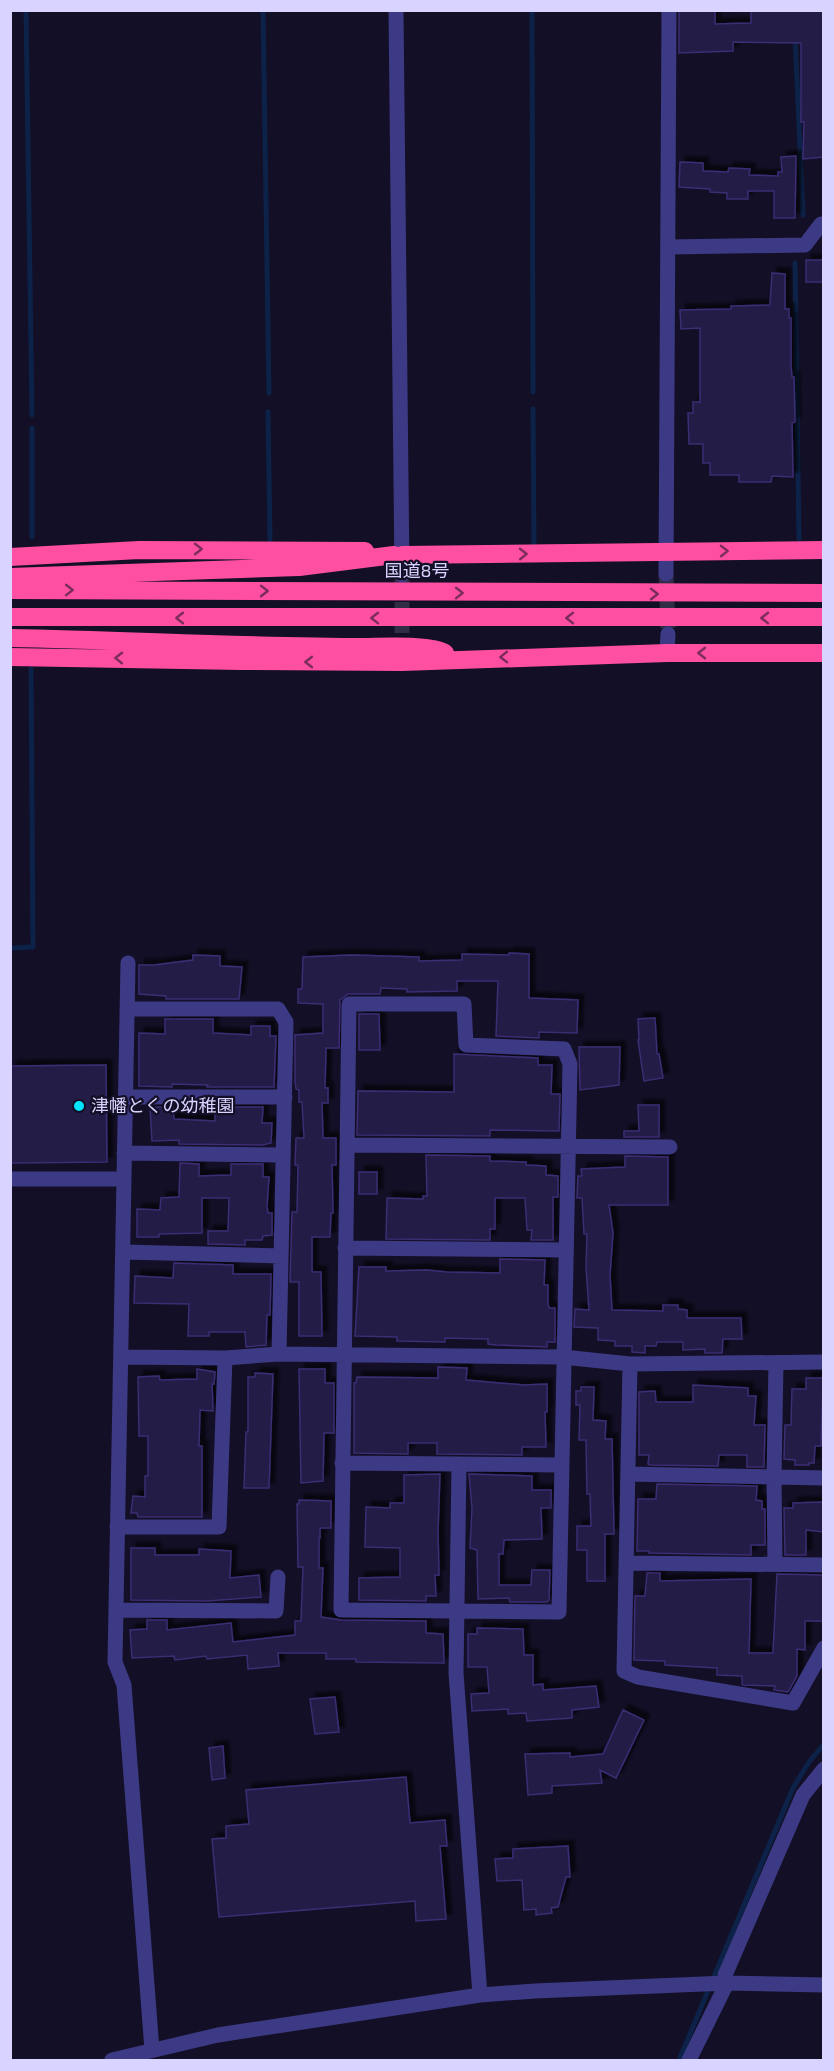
<svg xmlns="http://www.w3.org/2000/svg" width="834" height="2071" viewBox="0 0 834 2071" font-family="'Exo 2','Noto Sans JP',sans-serif">
  <defs>
    <filter id="shadow"><feDropShadow dx="5.5" dy="-5.5" stdDeviation="1.5" flood-color="#0009"/></filter>
  </defs>
  <rect width="100%" height="100%" fill="#130f26"/>
  <g fill="none" stroke-linecap="round" stroke-linejoin="round">
    <path stroke="#0c2248" stroke-width="5" d="M26 10 32 415
      M263 10 269 393
      M532 10 533 392
      M795 36 803 215
      M795 263 799 539
      M533 409 534 544
      M268 412 270 540
      M32 428V537
      M10 948 33 947 31 669
      M679 2060 793 1788 809 1762 824 1744"/>
  </g>
  <path fill="#241b47" stroke="#3b2d73" stroke-width="1.5" filter="url(#shadow)" d="M679 10H715V24L751 23V10H824V157L803 159 804 122H801V43L733 42V51L679 53Z
    M796 156 795 218H774V191H748V199H727V193L710 192V189L679 187 680 162 703 163V171L728 172 729 168 750 169 749 175 778 176V172H782L781 157Z
    M806 260H824V282H806Z
    M772 273 785 274V309H789V318H791V365L792 377H794L795 422 792 423 793 477 772 476 771 482H739V475H710V463H703V444H689L688 413H693V402H700V328L681 329 680 310 731 309V306L770 305Z
    M509 953 529 954V998L578 1000 577 1033 539 1032V1038L496 1036 498 981H457V991L407 992V989L381 988 380 994H348L340 1000 339 1048H326L325 1088H328V1103H322L323 1138H336V1165H332L333 1213H331L330 1237H312V1272H321L322 1336H299V1282H290L292 1212H297L298 1165H295L296 1138H304L302 1102H299V1090L296 1089 295 1081V1035L323 1033V1004L298 1003V989H302L303 957 352 955 419 957V961L462 960V954L509 955Z
    M193 955 220 956V966L242 967 239 999H166V996L139 994V965H154L193 960Z
    M359 1014H379L380 1050H359Z
    M655 1018 657 1054H659L663 1078 644 1081 638 1040H639L638 1019Z
    M165 1019H213V1033L251 1035V1026H270V1036H276L274 1087H207L208 1085 172 1084V1087L139 1086V1033L165 1034Z
    M579 1047H620L619 1085 580 1090Z
    M454 1054 538 1058V1065H552L551 1094H560L559 1131 490 1130V1136L357 1135 358 1091 454 1092Z
    M106 1065 107 1162 11 1163V1066Z
    M638 1105H659V1137H624V1131H639Z
    M150 1107H173L174 1119 215 1121V1107H263L262 1123H272L271 1143 263 1145 179 1144V1140L152 1141Z
    M426 1155 490 1156V1161L526 1162V1165L546 1166V1175L558 1176V1197H553V1240H531L532 1230H527L525 1198H495V1229H490V1240L386 1239 387 1198 423 1199V1196H427Z
    M625 1156 668 1157V1205H609L613 1233 610 1275 612 1310 663 1311V1305H678V1309L687 1310V1318H741L742 1339H723L722 1353H705V1349L683 1350V1342H657L656 1346H645V1353L632 1352V1346H615V1341L598 1340V1328L574 1327 575 1309 589 1310 586 1267 587 1234H584L582 1198H577L578 1176H582L581 1169 625 1167Z
    M180 1163 199 1164V1176L231 1175V1164H263V1177H269L267 1206 268 1213H272V1235L263 1236 262 1240H245V1245L208 1244V1231H228L229 1198H202V1233L159 1234V1237H137V1209L160 1210 161 1198 179 1197Z
    M359 1172H377V1194H359Z
    M500 1259 545 1260 544 1285H548V1304L549 1308H555V1342H547V1347L496 1345 488 1344V1339L445 1338V1342L397 1341V1337L355 1336 359 1267H386V1271L427 1270 447 1272 500 1273Z
    M174 1263 233 1265V1274H271L270 1315H267L266 1345 246 1347 245 1332H209V1336H188L189 1304 134 1303 135 1276 173 1278Z
    M438 1367 467 1368 466 1380 524 1385 547 1384V1412H545L546 1447H522V1455L437 1454V1443H408V1454L354 1453V1383H356L357 1377 438 1378Z
    M197 1369 215 1372 214 1384H212L213 1411 200 1410 199 1446H202V1517H138L137 1513H131L133 1496 145 1497V1476H148V1436H139L138 1377 159 1376 160 1380 197 1379Z
    M299 1369H325V1383H334V1433H324L323 1481 301 1483Z
    M255 1373 273 1374 269 1488H244L246 1432H248V1377H255Z
    M806 1378H823L821 1446H815L814 1463H809V1465H795V1460L784 1459 785 1425H791L792 1389H806Z
    M693 1385 748 1388V1396H756L754 1425H765L764 1467H747V1455H719L718 1466 650 1465 648 1464 649 1455H639V1392L655 1391 656 1402H693Z
    M581 1387H594L593 1420 606 1421 605 1439H612L614 1534H605V1581H587V1550H577V1526H591L590 1494H587L586 1440H579L580 1405H576V1391H581Z
    M440 1474 438 1531 439 1575H435L436 1596H426V1601L359 1600V1578L400 1577V1548L365 1547 366 1507 390 1508V1503H404V1475Z
    M469 1474 532 1476V1490H551V1508H541L542 1539 504 1540 503 1554H499V1585H531L532 1570H550L549 1600 547 1602H510L509 1598 478 1599 477 1550 470 1548 472 1508Z
    M657 1484 757 1486 756 1500 762 1501V1509H765V1545H751V1555L649 1553V1551H637L638 1499H656Z
    M299 1500 331 1501V1528H320V1538H319V1568H323L321 1617 341 1620 426 1621V1633L443 1634 444 1663 356 1662V1659H326V1653H278L279 1666 248 1669 247 1655 207 1659 206 1656 175 1660 174 1656 132 1658 130 1630 147 1629V1620H167V1630L231 1623 233 1642 295 1635V1621H301L303 1567H298L297 1504H299Z
    M824 1502V1532L806 1530V1555H785L784 1508H793V1503Z
    M131 1548H155V1555H199V1549L231 1551 230 1578 259 1575 261 1597 207 1601 131 1600Z
    M647 1573H660V1581L751 1579 749 1653H773L777 1574 823 1575 824 1621H805V1650L797 1649V1676L788 1692 774 1690 775 1686 743 1685 742 1684V1676L717 1675V1668L665 1665V1661L634 1660 635 1596H645Z
    M477 1628 523 1629 524 1655H533V1685L543 1684V1690L596 1686 599 1707 572 1710V1718L527 1721 526 1713 508 1714V1709L472 1711 471 1694 489 1693 487 1667H468V1634H477Z
    M335 1697 339 1732 315 1734 310 1699Z
    M623 1710 644 1720 616 1778 600 1770 602 1783 552 1786V1793L528 1795 525 1754 570 1753V1757L603 1754Z
    M223 1746 225 1778 212 1780 209 1748Z
    M406 1777 410 1823 445 1820 447 1846H440L446 1919 416 1921 415 1901 219 1917 212 1839 226 1838V1826L249 1824 246 1790Z
    M568 1846 570 1877H566L558 1907 551 1908 552 1913 536 1915V1909L524 1910 522 1880 497 1881 495 1859 513 1858V1849Z"/>
  <g fill="none" stroke-linecap="round" stroke-linejoin="round">
    <path stroke="#312d47" stroke-width="15" stroke-dasharray="15 8" stroke-linecap="butt" d="M666 574 668 628
      M402 579V633"/>
    <path stroke="#3d3a85" stroke-width="15" d="M396 10 402 575
      M668 247 805 245 821 224H824
      M666 574 669 10
      M667 653 668 634
      M128 963 115 1662 124 1685 152 2050
      M349 1004H464L466 1045 564 1049 570 1064 559 1612 341 1610Z
      M127 1009H278L286 1022 279 1354
      M126 1097H285
      M347 1145 670 1147
      M124 1153 283 1155
      M10 1179H124
      M345 1248 566 1250
      M123 1252 281 1256
      M122 1357 225 1358 279 1354 563 1357 630 1364 824 1362
      M630 1364 624 1671 638 1677 793 1703 824 1648
      M342 1463 561 1465
      M459 1464 456 1673 480 1995
      M628 1474 824 1478
      M117 1527H219L225 1358
      M626 1563 824 1565
      M775 1564 774 1477 776 1363
      M116 1610 276 1611 278 1577
      M112 2060 218 2035 480 1995 535 1991 727 1983 824 1985
      M689 2060 727 1983 725 1975 803 1795 824 1769"/>
    <path stroke="#ff4fa3" stroke-width="18" d="M402 555 824 550
      M10 557 139 550 365 551
      M10 577 299 567 394 555
      M10 590 824 593
      M10 617H824
      M10 638C128 640 246 647 364 647 382 647 431 644 445 653
      M10 657 241 661 402 662 667 653H824"/>
  </g>
  <defs><path id="oneway-chevron" d="M-2-3.5L2.5 0L-2 3.5" fill="none" stroke-width="1.6" stroke-linecap="round" stroke-linejoin="round" transform="scale(1.5)"/></defs>
  <g stroke="#7d2c5e">
    <use href="#oneway-chevron" transform="translate(198 549)"/>
    <use href="#oneway-chevron" transform="translate(724 551) rotate(-1)"/>
    <use href="#oneway-chevron" transform="translate(523 554) rotate(-1)"/>
    <use href="#oneway-chevron" transform="translate(69 590)"/>
    <use href="#oneway-chevron" transform="translate(264 591)"/>
    <use href="#oneway-chevron" transform="translate(459 593)"/>
    <use href="#oneway-chevron" transform="translate(654 594)"/>
    <use href="#oneway-chevron" transform="translate(180 618) rotate(-180)"/>
    <use href="#oneway-chevron" transform="translate(375 618) rotate(-180)"/>
    <use href="#oneway-chevron" transform="translate(570 618) rotate(-180)"/>
    <use href="#oneway-chevron" transform="translate(765 618) rotate(180)"/>
    <use href="#oneway-chevron" transform="translate(702 653) rotate(180)"/>
    <use href="#oneway-chevron" transform="translate(504 657) rotate(179)"/>
    <use href="#oneway-chevron" transform="translate(119 658) rotate(-179)"/>
    <use href="#oneway-chevron" transform="translate(309 662) rotate(-180)"/>
  </g>
  <circle fill="#00e5ff" stroke="#130f26" stroke-width="2" cx="79" cy="1106" r="6"/>
  <g text-anchor="middle" stroke-width="4.5" stroke-linejoin="round" paint-order="stroke">
    <g font-size="18" fill="#d9d4ff" stroke="#130f26">
      <text x="417" y="577">国道8号</text>
    </g>
    <g font-size="18" fill="#d9d4ff" stroke="#130f26" text-anchor="start">
      <text x="91" y="1112">津幡とくの幼稚園</text>
    </g>
  </g>
  <rect width="834" height="2071" fill="none" stroke="#d9d4ff" stroke-width="24"/>
</svg>
